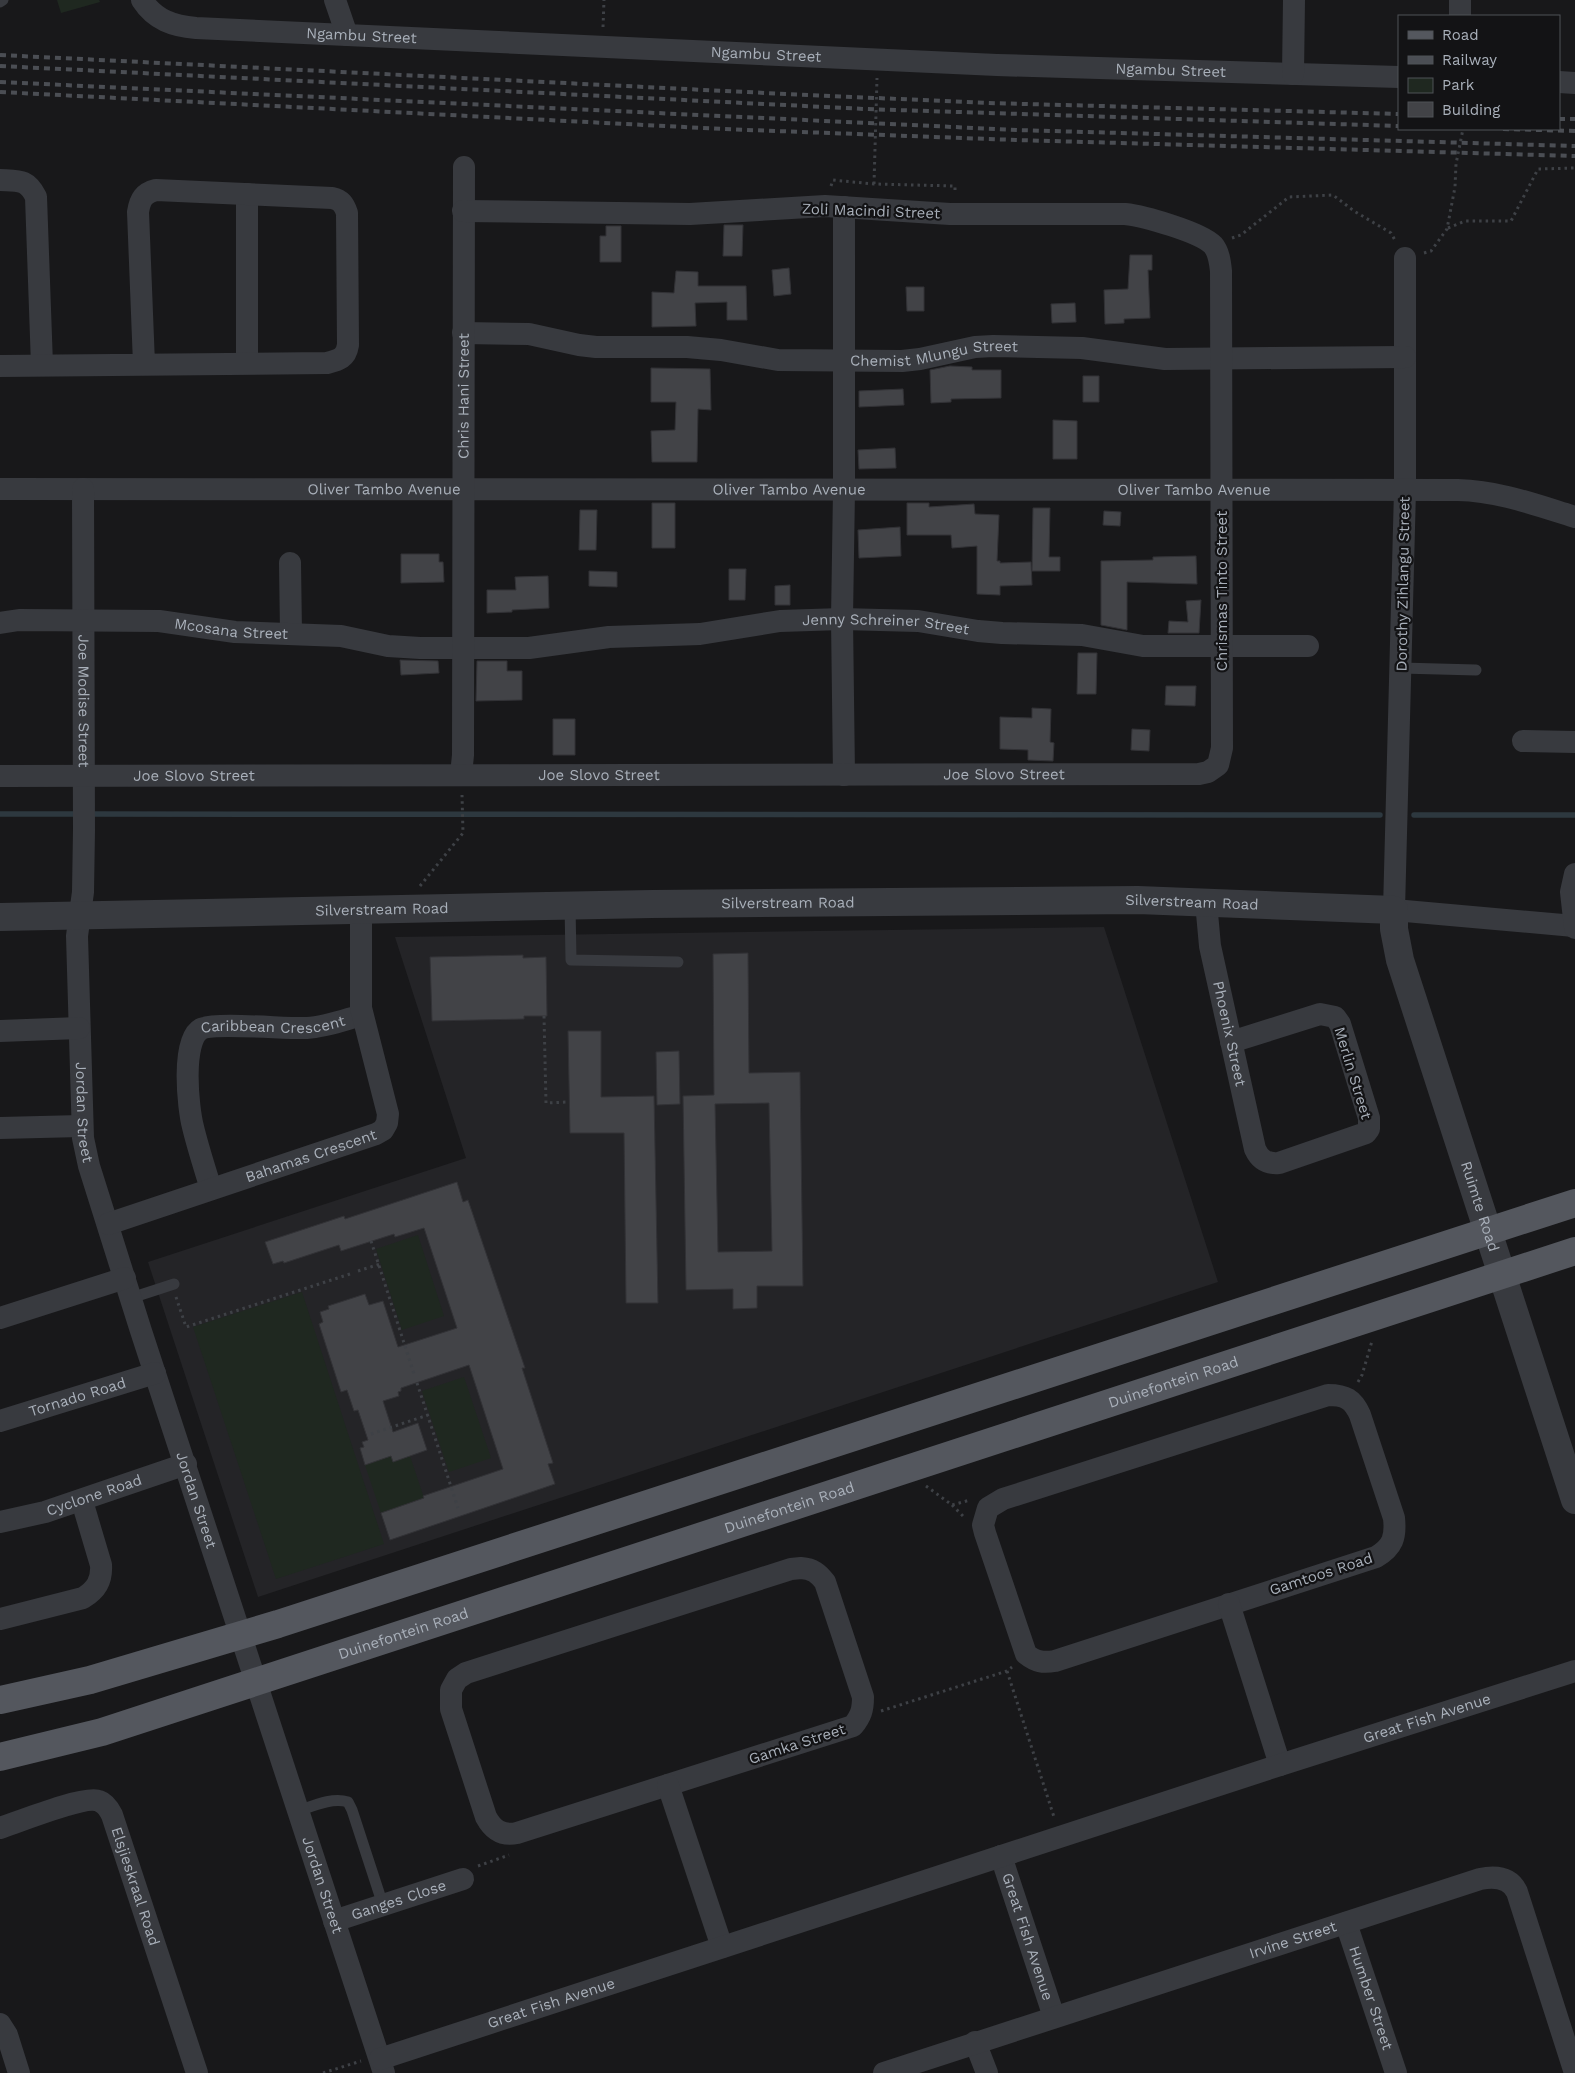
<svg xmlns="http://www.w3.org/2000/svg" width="1575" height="2073" viewBox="0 0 1575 2073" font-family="'Work Sans',sans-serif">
  <rect width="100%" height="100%" fill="#18181a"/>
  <path fill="#242427" d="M1104 927 1218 1282 258 1597 148 1262 466 1158 395 937Z"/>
  <path fill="#1f2820" d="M57 0H99L100 2 61 13Z
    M418 1235 444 1316 402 1330 376 1249Z
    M302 1292 384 1544 276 1579 193 1327Z
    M464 1377 491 1458 449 1472 422 1391Z
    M391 1456 393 1462 410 1456 424 1498 381 1513 365 1465Z"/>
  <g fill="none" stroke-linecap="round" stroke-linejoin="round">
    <path stroke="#2d383f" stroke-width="5.5" d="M0 814H81
      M90 814 1380 815
      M1414 815H1575"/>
  </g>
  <path fill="#424347" stroke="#323236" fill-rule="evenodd" d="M724 225H743L742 256H723Z
    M606 226H621V262H600V236H606Z
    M1130 255H1152V270H1148L1150 318 1124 319V323L1105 324 1104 290 1128 289Z
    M789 268 791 294 774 296 772 270Z
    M676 271 698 272V286H746L747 320H727V302L695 303 696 326 652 327V292L674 293Z
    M906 287H924V311H907Z
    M1075 303 1076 322 1052 323 1051 304Z
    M950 366 972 367V370H1001V398L951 399V402L931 403 930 370Z
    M651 368 710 369 711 410 698 409 697 462H652L651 431 675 430 676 402H651Z
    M1083 376H1099V402H1083Z
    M903 389 904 405 859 407V391Z
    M1053 420 1077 421V459H1053Z
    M895 448 896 468 859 469 858 450Z
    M652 503H675V548H652Z
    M907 503H929V507L974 504 975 514 999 515 997 561H1000V563L1031 562 1032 585 1000 586V595L977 594V546L952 548 951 535H907Z
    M1033 508H1050L1049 557H1060V571H1032Z
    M580 510H597L596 550H579Z
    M1104 511 1121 512 1120 526 1103 525Z
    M900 527 901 556 859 558 858 530Z
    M401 554H439V562H443L444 582 401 583Z
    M1196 556 1197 584 1127 582V630L1101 625V561L1153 560V557Z
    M729 569H746L745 600H729Z
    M589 571 617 572V587L589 586Z
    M548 576 549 608 512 610V612L487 613V590H516L515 577Z
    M790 585V605H775V586Z
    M1201 600 1199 633H1168L1169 621 1188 622 1186 601Z
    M1078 653H1097L1096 694H1077Z
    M400 660 438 661 439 673 401 675Z
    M477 661H507V671H522V700L476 701Z
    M1166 686H1196L1195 706 1165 705Z
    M1032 708 1051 709 1050 742 1054 743 1053 761 1028 760V750L1000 749V717L1032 718Z
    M553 719H575V755H553Z
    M1132 729 1150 730 1149 751 1131 750Z
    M748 953 749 1073 800 1072 803 1286H757V1308L733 1309V1289L686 1290 683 1096 714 1095 713 954ZM769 1103 772 1251 718 1252 715 1104Z
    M523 955V958L546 957 547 1016H524V1019L432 1021 430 957Z
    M568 1031H601V1097L654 1096 658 1303H626L624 1133H570Z
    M679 1051 680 1104 657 1105 656 1052Z
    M457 1182 463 1202 468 1200 525 1368H522L553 1463 548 1464 555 1484 390 1540 381 1513 424 1498 423 1496 503 1469 469 1365 401 1388V1391L398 1392 399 1396 383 1401 393 1432 418 1423 427 1450 393 1462 391 1456 365 1465 360 1448 364 1447 362 1442 368 1440 358 1410 354 1411 347 1390 341 1392 319 1324 323 1322 320 1312 329 1309 328 1306 365 1294 369 1305 383 1301 398 1347 457 1328 424 1228 395 1237 394 1234 341 1251 339 1245 284 1263 283 1261 273 1264 265 1242 344 1216 345 1219Z"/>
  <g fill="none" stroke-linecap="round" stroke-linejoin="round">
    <path stroke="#3e4146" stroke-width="3" stroke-dasharray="2.5 4" stroke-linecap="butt" d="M603 27 604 0
      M831 186 833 180 874 184 955 186V194
      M1448 228 1465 221H1511L1538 169 1575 168
      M1232 238 1241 235 1289 197 1333 195 1354 211 1391 233 1396 242
      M1424 253 1431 251 1447 229 1455 187 1456 164 1463 129
      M420 886 463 833 462 795
      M544 1016 546 1103 567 1102
      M371 1241 415 1377
      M358 1271 380 1264
      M176 1297 186 1327 353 1273
      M1358 1382 1362 1375 1372 1341
      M417 1383 458 1508
      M371 1434 428 1415
      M926 1486 952 1505 970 1500
      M952 1505 964 1517
      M1007 1671 1054 1817
      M881 1711 1007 1671 1012 1667
      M478 1866 509 1855
      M323 2073 361 2061"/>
    <path stroke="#383a3f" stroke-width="11" d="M0 2 3 0
      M1401 668 1476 670
      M570 905 571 960 678 962
      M131 1298 174 1284
      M298 1811C313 1806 332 1797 348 1802L352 1810 383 1905"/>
    <g stroke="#383a3f" stroke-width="22">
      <path id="s1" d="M142 0C155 20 173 26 196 28L997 65 1399 77"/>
      <path d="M335 0 347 35"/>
      <path d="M1460 16V0"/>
      <path d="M1293 74 1294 0"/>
      <path d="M1559 82 1575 83"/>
      <path d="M0 180C19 181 27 179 36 197L42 365"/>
      <path d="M1405 258V490L1394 910 1574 926"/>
      <path id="s2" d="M463 333 529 334 579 345 596 347H687L721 350 778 360 902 361 920 359 975 347 993 346 1082 348 1165 359 1405 357"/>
      <path d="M247 363V194"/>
      <path d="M0 366 327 363C339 360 346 358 348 345L347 213C344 204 341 200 332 198L156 190C144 193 140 199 138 212L144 364"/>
      <path id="s3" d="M0 489 1458 490C1499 491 1536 505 1575 517"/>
      <path id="s4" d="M83 489 84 830 83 892 77 936 83 1138 89 1166 141 1331 384 2073"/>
      <path d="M290 563 291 633"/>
      <path id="s5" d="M0 623 19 620 159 621 235 632 341 636 388 646 420 648H529L609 637 700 634 780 621 842 619 918 621 978 631 1002 633 1082 635 1143 646H1308"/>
      <path d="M1523 741 1575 742"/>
      <path id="s6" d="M461 775 463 755 464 167"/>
      <path d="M844 775 842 619 844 490V207"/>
      <path id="s7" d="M0 776 1199 774 1208 772 1218 765 1222 748 1221 271C1220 262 1219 252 1213 245 1200 232 1144 216 1125 214H950L825 206 690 214 463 211"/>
      <path d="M1575 874 1571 892 1575 928"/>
      <path id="s8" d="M1206 902 1210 946 1255 1149C1260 1160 1267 1164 1279 1163L1366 1133 1369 1129V1118L1340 1024 1335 1017 1320 1014 1231 1042"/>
      <path d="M0 1031 79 1028"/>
      <path d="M0 1128 81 1126"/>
      <path id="s9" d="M211 1189C205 1169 198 1148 193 1127 188 1108 181 1040 201 1029 214 1022 287 1029 307 1028 326 1027 344 1020 362 1015"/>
      <path id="s10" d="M108 1224 376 1134 383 1130 387 1123 388 1114 361 1008V909"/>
      <path d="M0 1318 125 1278"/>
      <path d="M1328 1395C1345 1395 1353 1399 1360 1415L1394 1518C1396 1537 1393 1547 1376 1557L1055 1661C1043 1663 1036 1662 1026 1654L985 1533 983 1525 988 1508 1003 1499Z"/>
      <path id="s11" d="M0 1421 155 1373"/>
      <path id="s12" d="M0 1522 45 1512 186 1464"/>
      <path d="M801 1568C813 1569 818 1573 825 1582L863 1697C863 1710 861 1716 853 1726L517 1833C502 1836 493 1830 486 1817L451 1709V1690L457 1679 466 1673 791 1569Z"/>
      <path d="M1229 1604 1280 1765"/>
      <path d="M0 1619 83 1598C96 1590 102 1581 101 1565L82 1501"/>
      <path d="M668 1785 722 1947"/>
      <path id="s13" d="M0 1828C18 1822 85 1795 99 1801 105 1803 109 1809 112 1815L197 2073"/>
      <path id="s14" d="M1001 1856 1054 2017"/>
      <path id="s15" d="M334 1921 463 1879"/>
      <path id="s16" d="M1346 1923 1396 2073"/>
      <path d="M0 2024 7 2035 19 2073"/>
      <path d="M975 2042 987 2073"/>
      <path id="s17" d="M380 2059 1280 1765 1575 1671"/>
      <path id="s18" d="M884 2073 1480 1879C1495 1876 1510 1877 1517 1892L1575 2073"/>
    </g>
    <path stroke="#383a3f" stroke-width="28" id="s19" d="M0 917 652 904 1138 900 1394 910V929L1400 960 1575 1500"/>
    <g stroke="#54575e" stroke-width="28">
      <path d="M0 1700 90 1680 278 1624 1575 1203"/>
      <path id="s20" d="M0 1757 102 1732 1575 1251"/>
    </g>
    <path stroke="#4b4e54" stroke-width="4" stroke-dasharray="6 5" stroke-linecap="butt" d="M0 55 786 94 989 103 1399 114
      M0 66 865 109 1399 126
      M0 82 1017 130 1575 146
      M0 92 723 129 1016 140 1575 156
      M1559 119H1575
      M1503 129 1575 131"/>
    <path stroke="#3e4146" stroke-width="3" stroke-dasharray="2.5 4" stroke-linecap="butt" d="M874 184 877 78"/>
  </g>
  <g text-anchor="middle" stroke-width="4.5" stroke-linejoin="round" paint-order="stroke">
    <g font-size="15" fill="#a9b0ba" stroke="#131315">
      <text dy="5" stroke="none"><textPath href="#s1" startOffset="229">Ngambu Street</textPath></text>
      <text dy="5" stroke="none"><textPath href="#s1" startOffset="634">Ngambu Street</textPath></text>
      <text dy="5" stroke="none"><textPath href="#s1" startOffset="1039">Ngambu Street</textPath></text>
      <text transform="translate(871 211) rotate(2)" y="5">Zoli Macindi Street</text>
      <text dy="5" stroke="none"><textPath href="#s2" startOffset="474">Chemist Mlungu Street</textPath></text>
      <text dy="5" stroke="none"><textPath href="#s6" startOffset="379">Chris Hani Street</textPath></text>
      <text dy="5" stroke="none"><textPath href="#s3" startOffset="384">Oliver Tambo Avenue</textPath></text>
      <text dy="5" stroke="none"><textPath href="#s3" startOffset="789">Oliver Tambo Avenue</textPath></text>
      <text dy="5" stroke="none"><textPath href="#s3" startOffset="1194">Oliver Tambo Avenue</textPath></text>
      <text transform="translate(1403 584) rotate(-89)" y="5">Dorothy Zihlangu Street</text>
      <text transform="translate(1222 591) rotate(-90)" y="5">Chrismas Tinto Street</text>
      <text dy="5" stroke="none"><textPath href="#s5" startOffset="890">Jenny Schreiner Street</textPath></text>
      <text dy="5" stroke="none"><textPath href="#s5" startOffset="232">Mcosana Street</textPath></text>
      <text dy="5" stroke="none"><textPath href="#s4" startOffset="212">Joe Modise Street</textPath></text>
      <text dy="5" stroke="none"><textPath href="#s7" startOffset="599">Joe Slovo Street</textPath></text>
      <text dy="5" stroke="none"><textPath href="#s7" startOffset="1004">Joe Slovo Street</textPath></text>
      <text dy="5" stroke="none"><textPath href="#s7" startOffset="194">Joe Slovo Street</textPath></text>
      <text dy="5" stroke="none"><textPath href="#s19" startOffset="1192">Silverstream Road</textPath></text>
      <text dy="5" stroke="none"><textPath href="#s19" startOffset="788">Silverstream Road</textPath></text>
      <text dy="5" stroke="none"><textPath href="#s19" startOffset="382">Silverstream Road</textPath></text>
      <text dy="5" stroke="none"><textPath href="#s9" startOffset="239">Caribbean Crescent</textPath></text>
      <text dy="5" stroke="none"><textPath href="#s8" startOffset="134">Phoenix Street</textPath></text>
      <text transform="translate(1353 1073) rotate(73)" y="5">Merlin Street</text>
      <text dy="5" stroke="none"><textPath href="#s4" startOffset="624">Jordan Street</textPath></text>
      <text dy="5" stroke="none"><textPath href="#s10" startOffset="214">Bahamas Crescent</textPath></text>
      <text dy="5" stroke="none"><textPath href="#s19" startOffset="1704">Ruimte Road</textPath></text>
      <text dy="5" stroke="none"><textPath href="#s20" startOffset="1232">Duinefontein Road</textPath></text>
      <text dy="5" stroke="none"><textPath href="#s11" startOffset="81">Tornado Road</textPath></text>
      <text dy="5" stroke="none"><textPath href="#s12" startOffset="98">Cyclone Road</textPath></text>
      <text dy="5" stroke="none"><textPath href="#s4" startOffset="1029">Jordan Street</textPath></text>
      <text dy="5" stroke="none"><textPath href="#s20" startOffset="828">Duinefontein Road</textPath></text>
      <text transform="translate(1321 1574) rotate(-18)" y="5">Gamtoos Road</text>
      <text dy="5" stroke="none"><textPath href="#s20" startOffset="422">Duinefontein Road</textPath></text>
      <text dy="5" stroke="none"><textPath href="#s17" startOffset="1101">Great Fish Avenue</textPath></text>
      <text transform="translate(797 1744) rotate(-18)" y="5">Gamka Street</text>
      <text dy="5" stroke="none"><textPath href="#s13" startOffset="198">Elsjieskraal Road</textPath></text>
      <text dy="5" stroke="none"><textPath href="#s4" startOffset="1434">Jordan Street</textPath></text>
      <text dy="5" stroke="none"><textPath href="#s15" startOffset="68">Ganges Close</textPath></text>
      <text dy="5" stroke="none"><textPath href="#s14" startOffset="85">Great Fish Avenue</textPath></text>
      <text dy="5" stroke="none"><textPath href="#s18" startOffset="430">Irvine Street</textPath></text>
      <text dy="5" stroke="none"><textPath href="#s16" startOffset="79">Humber Street</textPath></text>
      <text dy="5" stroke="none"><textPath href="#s17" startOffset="180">Great Fish Avenue</textPath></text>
    </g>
  </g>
  <rect x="1398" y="15" width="162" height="115" fill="#131315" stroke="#4f5257"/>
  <rect x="1408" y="31" width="25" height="8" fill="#54575e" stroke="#4f5257"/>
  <text x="1442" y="40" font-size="15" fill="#a9b0ba">Road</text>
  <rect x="1408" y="56" width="25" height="8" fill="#4b4e54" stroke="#4f5257"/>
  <text x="1442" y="65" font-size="15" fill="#a9b0ba">Railway</text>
  <rect x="1408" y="78" width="25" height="15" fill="#1f2820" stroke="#4f5257"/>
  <text x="1442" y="90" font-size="15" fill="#a9b0ba">Park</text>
  <rect x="1408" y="102" width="25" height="15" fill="#424347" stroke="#4f5257"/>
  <text x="1442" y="115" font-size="15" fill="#a9b0ba">Building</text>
</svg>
